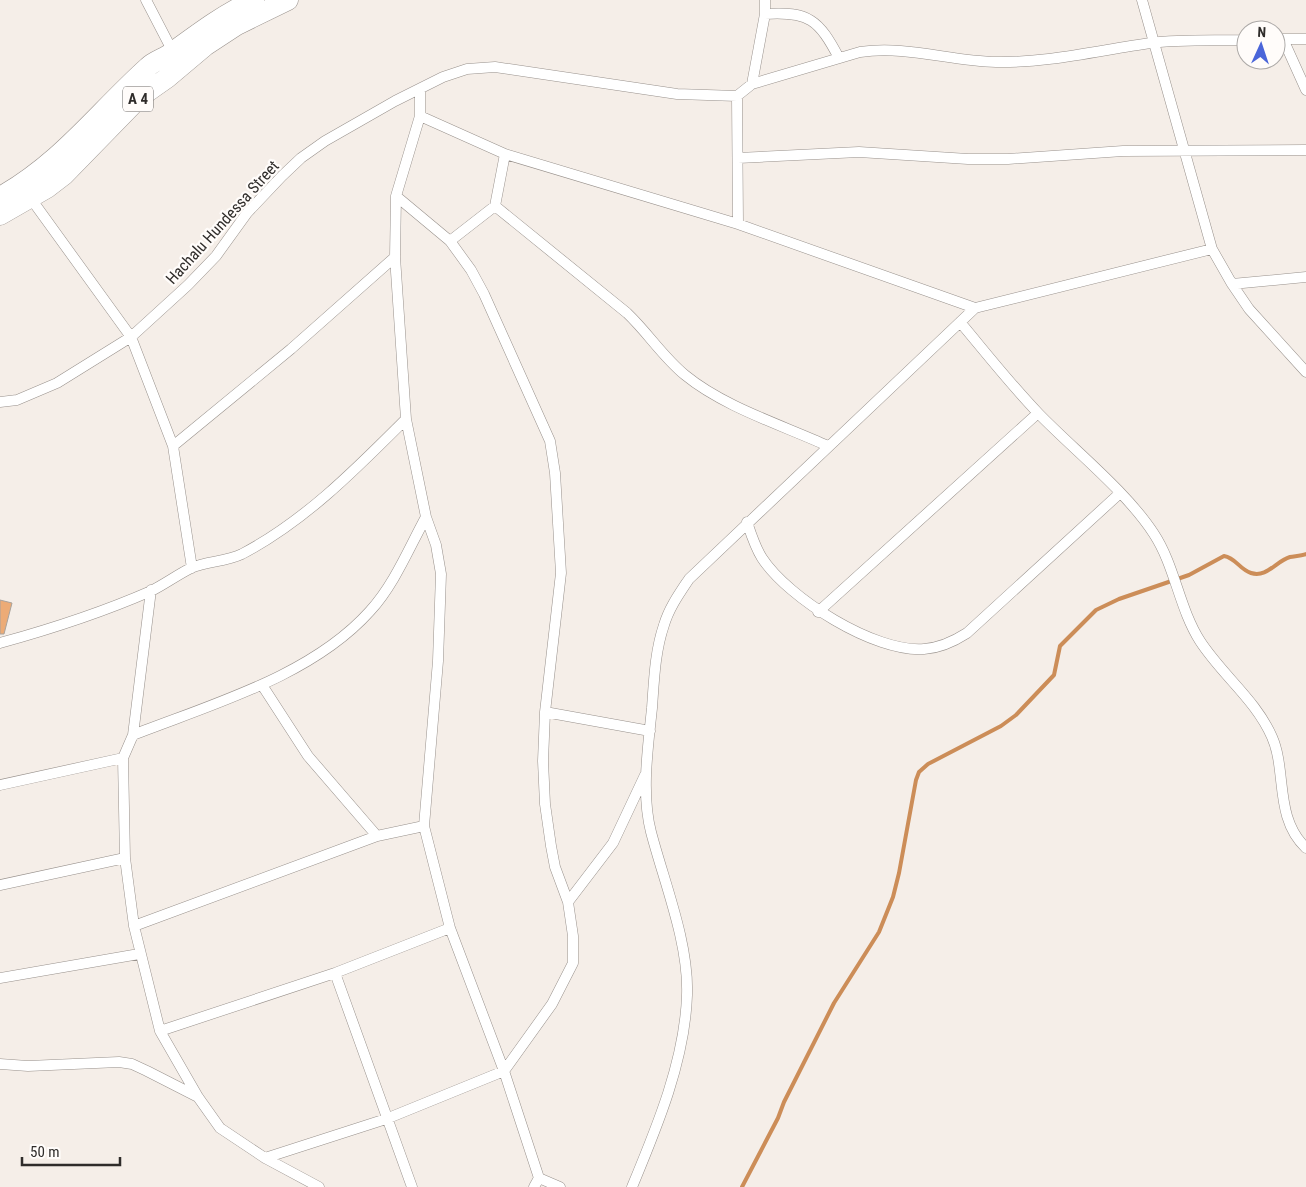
<svg xmlns="http://www.w3.org/2000/svg" width="1306" height="1187" viewBox="0 0 1306 1187" font-family="'Roboto Condensed',sans-serif">
  <rect width="100%" height="100%" fill="#f5eee8"/>
  <g fill="none" stroke-linecap="round" stroke-linejoin="round">
    <path stroke="#cc8d58" stroke-width="4" d="M742 1187 778 1118 784 1102 834 1003 879 932 893 897 899 873 916 780 919 772 928 764 1001 726 1016 715 1054 675 1060 646 1096 610 1119 599 1189 575 1224 556C1236 558 1239 569 1251 573 1267 578 1276 561 1290 557 1295 556 1301 556 1306 554"/>
  </g>
  <path fill="#ecab76" stroke="#a8a29c" d="M0 600 12 603 4 634H0Z"/>
  <g fill="none" stroke-linecap="round" stroke-linejoin="round">
    <g stroke="#98918c" stroke-width="11">
      <path id="street" d="M146 0 173 52
        M1142 0 1212 249 1232 284 1249 309 1306 372
        M765 14C809 11 819 20 839 58
        M1276 39H1306
        M1283 39 1306 90
        M752 84 765 14V0
        M420 90V116L396 196 395 257 406 419 426 517 436 545 441 574 438 661 424 826 450 928 504 1071 539 1178 560 1187
        M737 96 738 224
        M420 116 505 154 738 224 975 308
        M738 158 859 152 968 159H1008L1123 151 1306 150
        M29 196 131 337 173 446 192 568
        M495 206 627 313C648 333 663 357 685 375 724 407 782 425 828 446
        M450 241 495 206 505 154
        M1232 284 1306 277
        M960 322C986 353 1011 385 1039 414 1074 450 1127 492 1154 534 1175 566 1179 608 1200 641 1222 675 1256 700 1272 737 1287 771 1274 818 1306 848
        M0 402 17 400 57 383 131 337 188 285 216 256 247 213 282 176 301 158 325 141 395 101 443 77 467 69 495 67 677 94 737 96 752 84 860 52C905 45 950 61 996 62 1048 63 1100 50 1151 43 1182 39 1215 41 1246 40
        M173 446 291 349 395 257
        M747 522C751 534 755 547 762 558 788 598 875 653 924 649 940 648 953 642 967 633L1119 494
        M151 590 133 735 123 758 125 858 134 926 160 1031 198 1097 220 1128 265 1158 319 1187
        M818 612 1038 413
        M0 643C51 629 103 612 151 591 165 584 177 575 191 568 207 561 225 562 242 554 305 521 356 469 406 419
        M262 685 308 756 377 836
        M545 712 650 731
        M133 735C212 704 312 676 370 611 394 585 409 548 426 517
        M0 785 123 758
        M0 885 125 858
        M568 902 613 843 645 775
        M134 926 377 836 424 826
        M335 973 412 1187
        M0 978 139 954
        M160 1031 335 973 450 928
        M0 1064 28 1066 119 1062 132 1064 147 1071 198 1097
        M265 1158 386 1119 504 1071 552 1004 573 963V936L568 902 555 867 551 846 545 804 543 761 545 712 561 573 555 473 550 441 484 294 471 270 450 241 396 196
        M534 1187 539 1178
        M632 1187C657 1127 685 1060 687 995 689 943 664 882 651 832 641 793 648 747 652 708 654 680 655 651 664 625 669 608 679 594 689 579L975 308 1212 249"/>
    </g>
    <g stroke="#98918c" stroke-width="21">
      <path id="highway" d="M0 197C62 162 97 113 148 67 155 60 166 58 174 51 200 32 224 14 254 0
        M0 215 47 188 64 175 140 97 167 78 205 46 237 25 288 0"/>
    </g>
    <use href="#street" stroke="#fff" stroke-width="10"/>
    <use href="#highway" stroke="#fff" stroke-width="20"/>
  </g>
  <g text-anchor="middle" stroke-width="4.5" stroke-linejoin="round" paint-order="stroke">
    <rect fill="#fffcfa" stroke="#6d6a68" stroke-width="1" x="123" y="86.5" width="30" height="25" rx="4"/>
    <g font-size="15" font-weight="bold" fill="#2f2c2a">
      <text x="138" y="104">A 4</text>
    </g>
    <g font-size="16" fill="#2f2c2a" stroke="#fffcfa">
      <text transform="translate(222 222) rotate(-48)" y="6">Hachalu Hundessa Street</text>
    </g>
  </g>
  <g transform="translate(1261 45) rotate(3)"><circle r="24" fill="#fffcfa" stroke="#aca9a7"/>
  <path d="M0-4L9 19L0 12L-9 19Z" fill="#4a65d9"/>
  <text y="-8" font-size="14" font-weight="bold" text-anchor="middle" fill="#2f2c2a">N</text>
  </g>
  <path d="M22 1157v8h98v-8" fill="none" stroke="#2f2c2a" stroke-width="2.5"/>
  <text x="30" y="1157" font-size="15" fill="#2f2c2a" stroke="#fffcfa" stroke-width="4" paint-order="stroke">50 m</text>
</svg>
